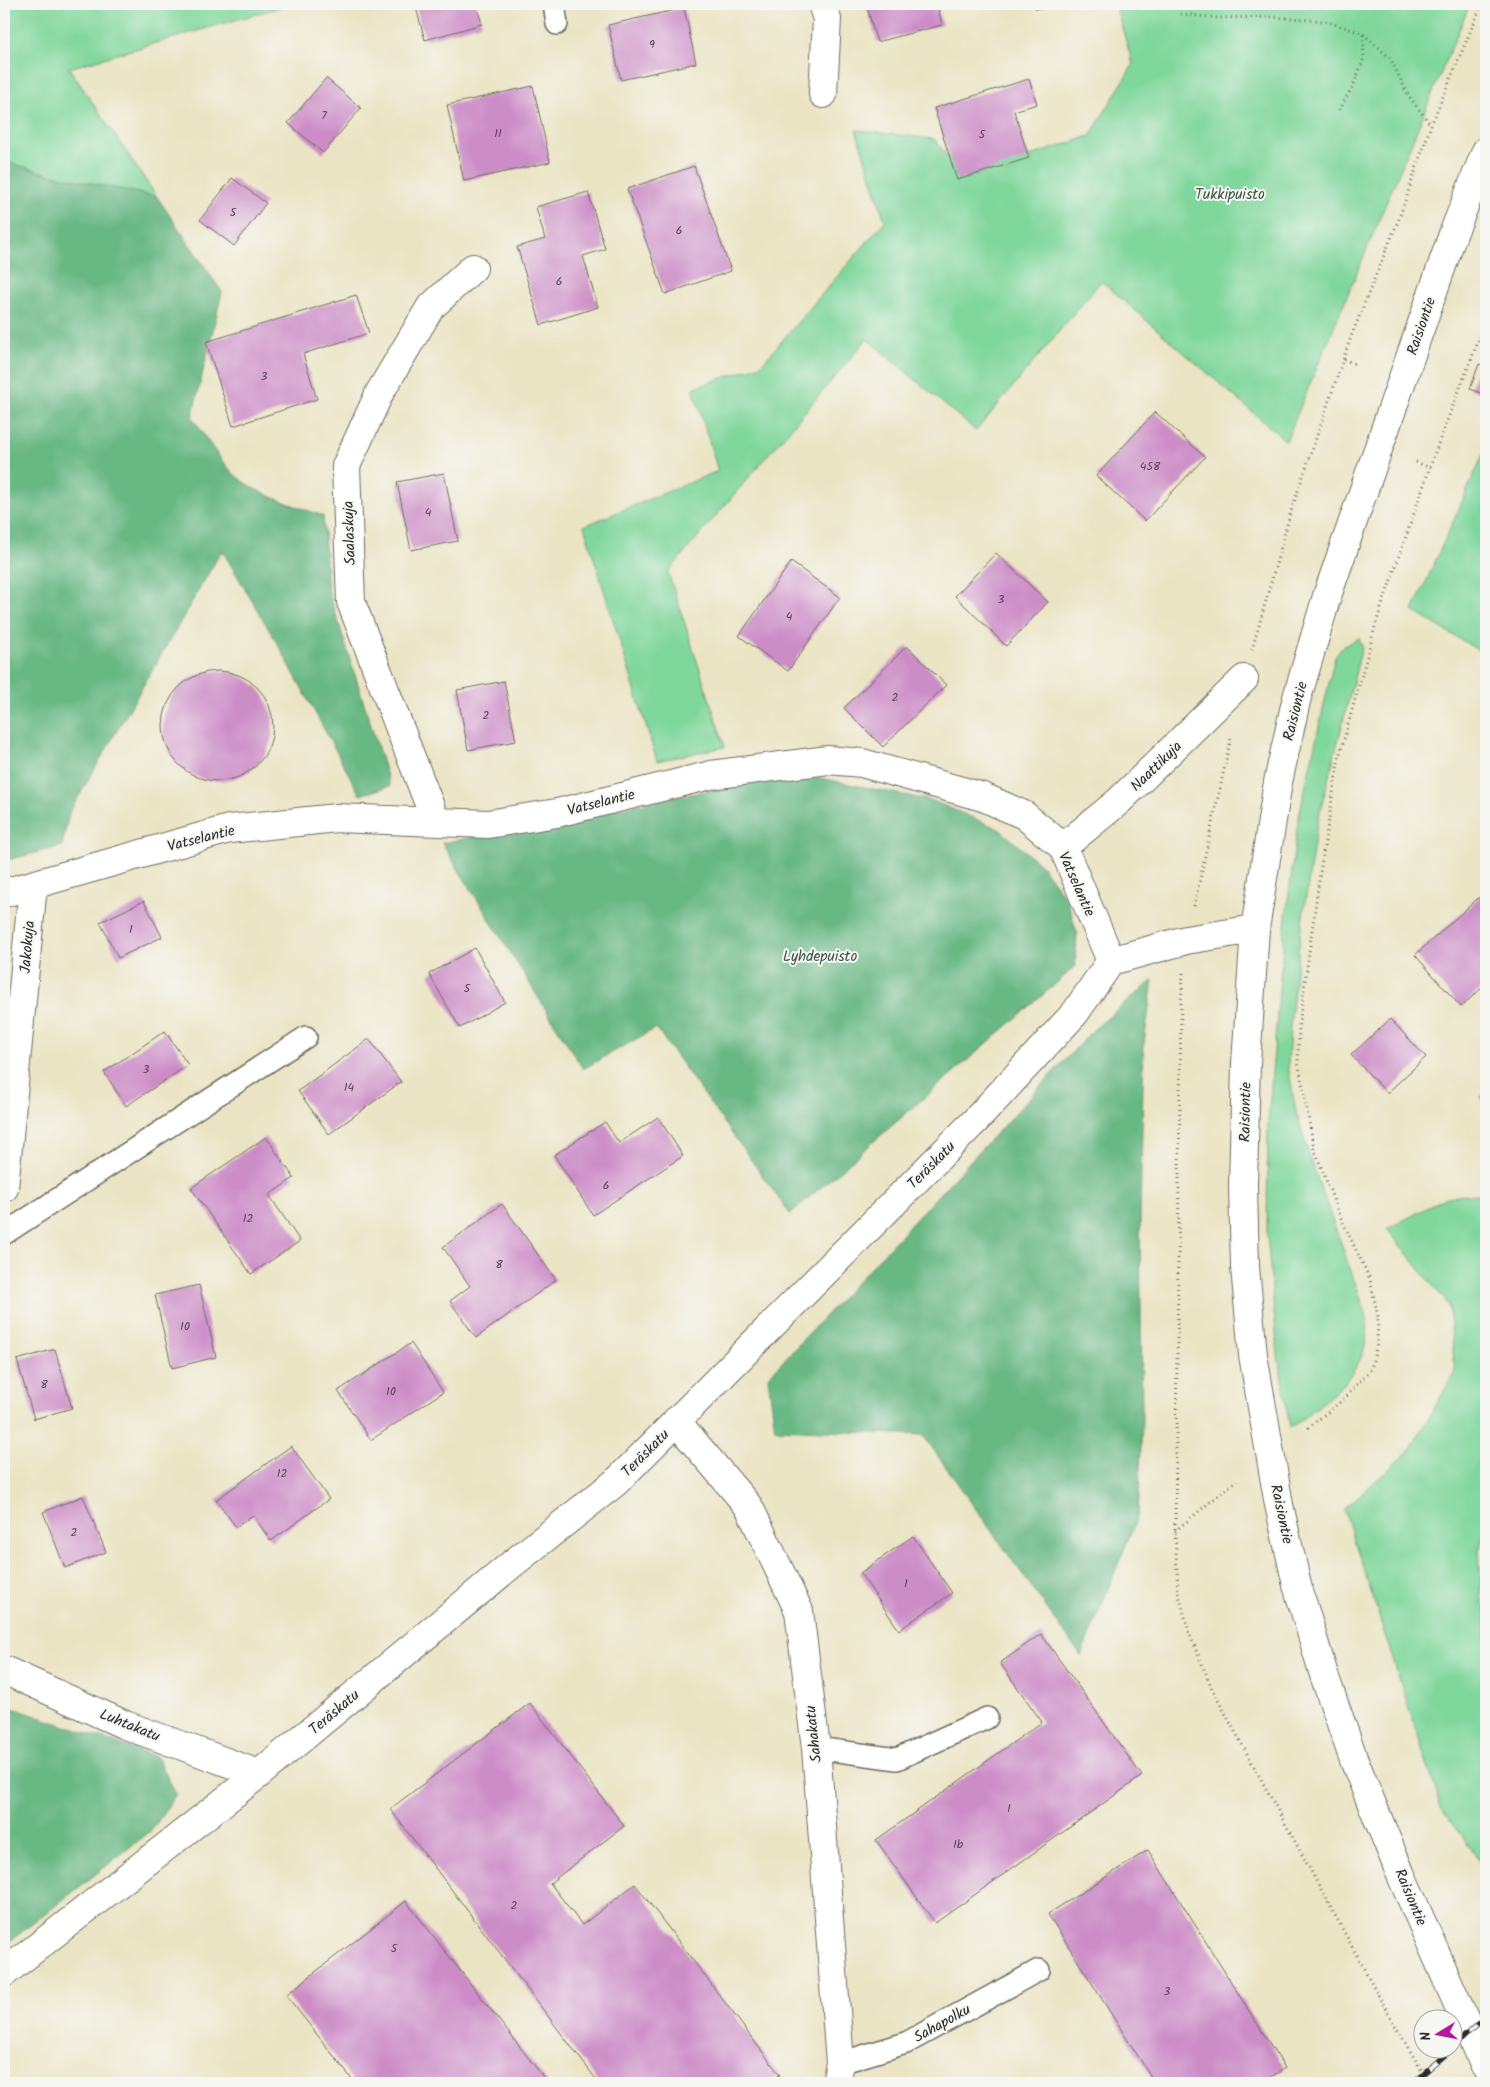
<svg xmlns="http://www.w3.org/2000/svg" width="1490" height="2087" viewBox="0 0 1490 2087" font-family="Kalam,sans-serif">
  <rect width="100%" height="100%" fill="#f6f6f2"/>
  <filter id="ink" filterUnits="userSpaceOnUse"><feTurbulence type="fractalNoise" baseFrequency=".02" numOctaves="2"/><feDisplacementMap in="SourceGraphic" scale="10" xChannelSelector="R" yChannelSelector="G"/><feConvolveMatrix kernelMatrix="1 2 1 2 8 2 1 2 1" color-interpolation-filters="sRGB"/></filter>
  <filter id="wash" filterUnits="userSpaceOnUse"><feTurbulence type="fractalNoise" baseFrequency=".0096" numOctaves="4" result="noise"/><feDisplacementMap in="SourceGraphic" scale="20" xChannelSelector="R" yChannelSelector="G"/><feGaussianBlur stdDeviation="1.12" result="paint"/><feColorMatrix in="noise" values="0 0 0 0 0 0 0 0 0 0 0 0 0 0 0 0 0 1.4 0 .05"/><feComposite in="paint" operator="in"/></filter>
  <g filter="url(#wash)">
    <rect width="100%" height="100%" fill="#ebe4c4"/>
    <path fill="#80d79c" stroke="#568164" d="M4 4H291L69 68 157 197 48 174 4 161Z
      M1115 4H1470L1286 441 1101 281 976 431 867 339 668 572 725 747 657 761 584 526 718 471 693 388 761 365 885 221 856 130 934 139 965 178 1090 136 1133 65Z
      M1486 448V655L1413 611Z
      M1359 638 1362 647 1317 824 1300 936 1290 1026 1288 1066 1296 1112 1310 1158 1367 1316C1373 1372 1329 1397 1290 1428L1278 1356 1267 1234 1268 1122 1284 933 1298 820 1335 656 1342 647Z
      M1486 1193V1525L1479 1551 1482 1602 1486 1608V1870L1441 1807 1344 1509 1410 1450 1455 1372 1449 1305 1387 1229 1447 1197Z"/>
    <path fill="#68b884" stroke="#4a7258" d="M4 161 48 174 157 197 222 292 192 417C205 436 217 457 233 473 254 495 296 505 323 516L328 589 390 786 360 795 280 648 222 550 69 813 62 846 4 861Z
      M815 777 933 801 999 829 1041 865 1067 900 1077 933 1075 967 790 1214 656 1028 583 1069 442 843 736 785Z
      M1153 980 1144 1043 1140 1215 1142 1423 1138 1515 1081 1656 923 1435 775 1429 768 1377 1092 1031Z
      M4 1705 157 1757 176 1794 152 1830 4 1946Z"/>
    <g id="blocks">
      <path fill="#cc8dc7" d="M415 4H476L482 24 425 40Z
        M866 4H937L942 25 877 42Z
        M1035 4H1053L1036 9Z
        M684 8 696 63 621 80 608 25Z
        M326 78 361 108 323 153 288 123Z
        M1029 79 1037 104 1014 111 1029 158 957 180 934 108Z
        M533 86 550 162 464 181 447 105Z
        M694 166 731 271 665 294 627 189Z
        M232 178 266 203 234 246 200 220Z
        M588 192 605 249 583 256 598 307 541 325 517 247 545 239 536 207Z
        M356 295 369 333 303 354 317 399 233 426 206 342Z
        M1479 364 1486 367V388L1484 394 1470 389Z
        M1155 412 1205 457 1145 521 1096 476Z
        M444 473 458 541 411 550 397 482Z
        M996 553 1048 602 1006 646 955 596Z
        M791 562 840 597 788 671 739 636Z
        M907 646 946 685 883 747 844 708Z
        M163 726a55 55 0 1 1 110 0a55 55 0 1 1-110 0Z
        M504 681 516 741 468 750 457 690Z
        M1486 891V984L1461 1007 1415 955Z
        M144 901 162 937 118 958 100 922Z
        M475 948 505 1002 460 1028 429 974Z
        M1390 1019 1426 1057 1387 1093 1351 1055Z
        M165 1031 188 1065 126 1106 104 1072Z
        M369 1039 401 1082 329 1134 298 1091Z
        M1486 1091V1105L1480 1097Z
        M658 1117 683 1156 593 1215 554 1155 605 1122 619 1143Z
        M266 1137 294 1178 269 1195 300 1241 251 1274 191 1188Z
        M502 1204 556 1280 476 1338 450 1301 470 1286 443 1247Z
        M199 1285 216 1357 172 1368 155 1295Z
        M411 1343 443 1392 371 1440 338 1391Z
        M55 1349 72 1408 34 1419 17 1360Z
        M291 1446 329 1499 271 1541 253 1515 236 1527 216 1500Z
        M83 1496 106 1552 65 1568 43 1512Z
        M913 1536 952 1593 899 1630 860 1573Z
        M1041 1634 1142 1776 935 1923 876 1840 1042 1722 1000 1663Z
        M530 1703 624 1826 550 1883 582 1925 635 1884 780 2075 768 2083H599L390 1809Z
        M1148 1850 1285 2068 1262 2083H1155L1048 1914Z
        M406 1901 548 2083H355L286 1995Z"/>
    </g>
  </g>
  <g filter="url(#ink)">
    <use href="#blocks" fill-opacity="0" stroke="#6e6c61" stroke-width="1"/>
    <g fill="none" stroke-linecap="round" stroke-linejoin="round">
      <g stroke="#6e6c61" stroke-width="24">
        <path id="lane" d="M554 4 557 24
          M4 1234 306 1037
          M816 1748 897 1759 987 1718
          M840 2063 906 2043 1039 1970"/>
      </g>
      <g stroke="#6e6c61" stroke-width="30">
        <path id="street" d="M822 4 827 19 823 94
          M436 822 351 602 346 466 380 392 430 308 473 268
          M1063 847 1119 801 1244 679
          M4 893 229 829 337 818 488 824 557 813 711 775 828 760 862 763 983 797 1024 815 1063 847 1111 961
          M4 1188 33 885
          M676 1421 749 1507 799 1611 816 1748 840 2063 836 2083
          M4 1670 125 1725 259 1774
          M4 1973 259 1774 512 1564 616 1482 976 1120 1075 1013 1111 961 1186 940 1255 929"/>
      </g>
      <g stroke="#6e6c61" stroke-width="30">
        <path id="secondary" d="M1486 151 1453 234 1327 596 1296 701 1278 782 1255 929 1246 1063 1243 1186 1245 1267 1253 1355 1279 1505 1297 1585 1324 1675 1354 1760 1401 1875 1486 2068"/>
      </g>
      <path stroke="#6e6c61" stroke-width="3" stroke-dasharray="1 4" stroke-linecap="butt" d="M1181 14 1218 18 1273 17 1325 21 1362 33 1390 58 1408 95 1431 125
        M1339 110 1354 84 1364 58 1363 34
        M1344 359 1357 365
        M1416 462 1430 468
        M1252 650 1291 511 1352 334 1400 216 1431 125 1482 4
        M1194 906 1231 738
        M1183 973 1181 1003 1175 1531 1178 1592 1190 1635 1213 1691 1392 2020 1429 2083
        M1308 1428 1345 1398 1371 1369 1377 1344 1378 1317 1370 1279 1338 1212 1314 1148 1298 1061 1299 1025 1321 866 1339 757 1377 620 1438 444 1486 321
        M1175 1531 1237 1480"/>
      <use href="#lane" stroke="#fff" stroke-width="21"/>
      <use href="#street" stroke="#fff" stroke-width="28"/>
      <use href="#secondary" stroke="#fff" stroke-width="28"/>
      <g stroke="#2b2b2b" stroke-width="5.5">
        <path id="rail" d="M1452 2048 1486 2016
          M1412 2083 1451 2050"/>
      </g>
      <use href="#rail" stroke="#f6f6f2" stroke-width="4" stroke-dasharray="11" stroke-linecap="butt"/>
    </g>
  </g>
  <g text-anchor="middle" stroke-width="4" stroke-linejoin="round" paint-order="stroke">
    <g font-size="12" fill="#534452">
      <text x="652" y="48">9</text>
      <text x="324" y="119">7</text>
      <text x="498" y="137">11</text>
      <text x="982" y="138">5</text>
      <text x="233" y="216">5</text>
      <text x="679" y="234">6</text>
      <text x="559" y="285">6</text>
      <text x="264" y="380">3</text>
      <text x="1150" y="470">458</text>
      <text x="428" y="516">4</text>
      <text x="1001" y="603">3</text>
      <text x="789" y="620">4</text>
      <text x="895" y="701">2</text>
      <text x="486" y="719">2</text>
      <text x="131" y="933">1</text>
      <text x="467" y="992">5</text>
      <text x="146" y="1073">3</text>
      <text x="349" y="1091">14</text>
      <text x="606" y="1189">6</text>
      <text x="248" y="1222">12</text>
      <text x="499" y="1268">8</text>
      <text x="185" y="1330">10</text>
      <text x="44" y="1388">8</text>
      <text x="391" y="1395">10</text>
      <text x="282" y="1477">12</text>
      <text x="74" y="1536">2</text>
      <text x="906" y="1587">1</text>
      <text x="1009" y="1812">1</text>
      <text x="958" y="1848">1b</text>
      <text x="514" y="1909">2</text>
      <text x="394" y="1952">5</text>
      <text x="1167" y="1995">3</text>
    </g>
    <g font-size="15" fill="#405647" stroke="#f6f6f2">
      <text x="1230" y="199">Tukkipuisto</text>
      <text x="820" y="961">Lyhdepuisto</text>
    </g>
    <g font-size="15" fill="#2b2b2b" stroke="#f6f6f2">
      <text transform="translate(1421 326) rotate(-71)" y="5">Raisiontie</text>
      <text transform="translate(349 533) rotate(-92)" y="5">Saalaskuja</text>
      <text transform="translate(1295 711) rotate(-76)" y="5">Raisiontie</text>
      <text transform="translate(1156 766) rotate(-44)" y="5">Naattikuja</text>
      <text transform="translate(601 802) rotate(-14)" y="5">Vatselantie</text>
      <text transform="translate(201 838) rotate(-14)" y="5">Vatselantie</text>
      <text transform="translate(1077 884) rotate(66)" y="5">Vatselantie</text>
      <text transform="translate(27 947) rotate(-85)" y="5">Jakokuja</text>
      <text transform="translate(1245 1112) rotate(-89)" y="5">Raisiontie</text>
      <text transform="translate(931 1165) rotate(-45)" y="5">Teräskatu</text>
      <text transform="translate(645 1453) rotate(-45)" y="5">Teräskatu</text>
      <text transform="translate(1282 1514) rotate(78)" y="5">Raisiontie</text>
      <text transform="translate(334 1712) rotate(-40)" y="5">Teräskatu</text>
      <text transform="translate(130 1725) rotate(22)" y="5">Luhtakatu</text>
      <text transform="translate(813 1734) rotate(-96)" y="5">Sahakatu</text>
      <text transform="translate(1411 1897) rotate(67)" y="5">Raisiontie</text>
      <text transform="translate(942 2023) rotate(-29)" y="5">Sahapolku</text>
    </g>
  </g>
  <rect width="1490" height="2087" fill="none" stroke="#f6f6f2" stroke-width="20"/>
  <g transform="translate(1438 2034) rotate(260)"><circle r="24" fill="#f6f6f2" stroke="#a5a5a2"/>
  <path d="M0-4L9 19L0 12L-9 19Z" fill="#b5179e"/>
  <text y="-8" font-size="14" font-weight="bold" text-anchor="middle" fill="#2b2b2b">N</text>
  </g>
</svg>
